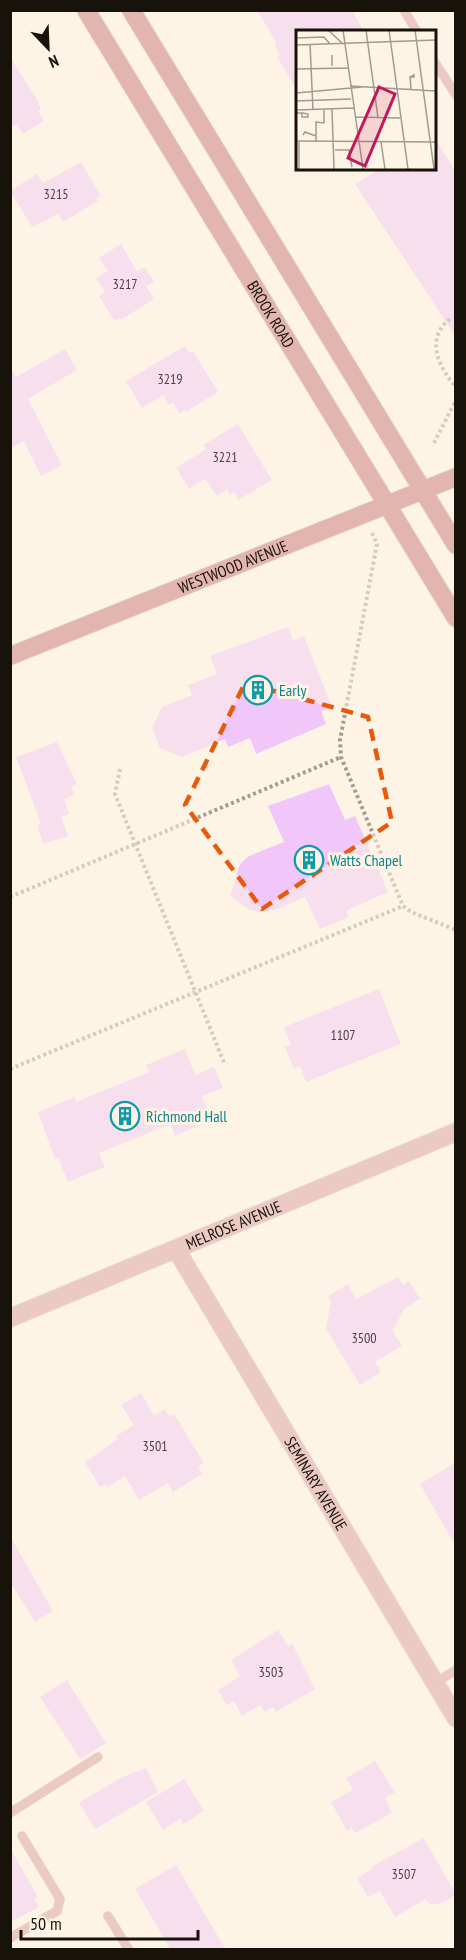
<svg xmlns="http://www.w3.org/2000/svg" width="466" height="1960" viewBox="0 0 466 1960" font-family="'PT Sans Narrow',sans-serif">
  <rect width="100%" height="100%" fill="#fdf4e6"/>
  <path fill="#f1c6f9" d="M257 10H352L364 32H298V92L277 57 280 55 274 43 276 42Z
    M10 57 35 96 41 109 38 111 44 121 23 134 17 124 10 128Z
    M435 138 456 172V337L355 184 381 168H435Z
    M81 162 101 196 96 198 98 201 63 222 58 214 32 227 10 191 37 174 43 183Z
    M121 244 137 271 145 267 154 282 146 286 154 299 121 320 120 318 114 321 99 296 105 292 96 278 108 271 99 258Z
    M185 346 189 353 193 351 218 392 186 412 185 410 179 413 173 403 169 405 163 395 142 408 126 381Z
    M65 349 77 370 28 399 62 465 41 476 24 441 10 449V368L16 377Z
    M238 424 272 480 238 500 234 492 230 495 227 490 217 496 205 479 189 489 176 468 206 449 203 445Z
    M288 627 293 640 304 636 332 707 321 711 326 724 256 754 250 738 228 747 225 739 182 757 160 748 152 728 162 707 192 695 188 685 217 674 210 656Z
    M57 742 77 784 71 786 74 795 64 799 69 814 61 817 68 836 43 844 37 825 41 824 16 757Z
    M329 784 345 820 355 816 388 892 346 911 349 917 320 929 305 897 275 910 261 912 248 909 230 896 240 864 249 856 284 842 268 806Z
    M379 989 401 1044 306 1082 300 1066 294 1069 285 1047 291 1045 284 1027Z
    M185 1049 195 1075 214 1067 223 1088 202 1096 212 1120 175 1136 170 1124 99 1153 105 1167 68 1182 58 1158 55 1159 38 1112 75 1097 76 1102 149 1072 146 1065Z
    M398 1277 403 1285 409 1281 420 1299 404 1309 393 1331 402 1346 375 1362 381 1372 360 1385 326 1329 331 1301 328 1296 348 1284 356 1299Z
    M141 1393 154 1415 165 1409 169 1416 174 1414 204 1463 198 1466 202 1474 173 1492 168 1483 139 1500 125 1476 108 1487 106 1484 100 1487 85 1462 118 1439 116 1436 134 1425 121 1405Z
    M456 1462V1547L420 1484Z
    M10 1536 53 1611 35 1622 10 1582Z
    M278 1630 288 1646 292 1643 315 1689 276 1712 273 1707 265 1712 260 1705 242 1716 234 1701 227 1705 218 1690 240 1676 231 1660Z
    M67 1680 106 1743 80 1759 40 1697Z
    M375 1761 395 1792 385 1798 392 1813 355 1833 352 1828 347 1831 331 1802 353 1790 346 1778Z
    M146 1768 158 1792 95 1829 79 1803 122 1777Z
    M184 1779 204 1811 183 1824 180 1819 163 1830 146 1802Z
    M424 1838 456 1895 442 1903 430 1905 426 1899 395 1917 380 1891 368 1897 357 1878 372 1869 371 1867Z
    M10 1848 38 1897 34 1899 39 1907 10 1922Z
    M176 1865 226 1950H171L135 1889Z"/>
  <g fill="none" stroke-linecap="round" stroke-linejoin="round">
    <g stroke="#d8d0c3" stroke-width="10">
      <path id="lane" d="M404 10 417 32
        M434 61 456 95
        M435 1683 456 1670
        M10 1813 98 1757
        M108 1916 129 1950
        M10 1938 57 1911 60 1899 22 1836"/>
    </g>
    <g stroke="#d8d0c3" stroke-width="20">
      <g id="street">
        <path id="s1" d="M176 1249 456 1718"/>
        <path id="s2" d="M10 1318 456 1132"/>
      </g>
    </g>
    <g stroke="#d8d0c3" stroke-width="20">
      <g id="secondary">
        <path id="s3" d="M86 10 456 618"/>
        <path d="M131 10 456 545"/>
        <path id="s4" d="M10 656 456 477"/>
      </g>
    </g>
    <path stroke="#a39c90" stroke-width="4" stroke-dasharray="3 3" stroke-linecap="butt" d="M450 319C425 338 438 367 456 387
      M434 443 456 400
      M372 533 377 544 340 740 341 757 403 906 411 912 456 930
      M120 769 115 794 225 1065
      M10 897 341 757
      M10 1069 403 906"/>
    <use href="#lane" stroke="#d59899" stroke-width="9"/>
    <use href="#street" stroke="#d59899" stroke-width="18"/>
    <use href="#secondary" stroke="#c0696c" stroke-width="18"/>
  </g>
  <path d="M0 0H466V1960H0ZM245 683 368 717 392 822 262 909 185 805Z" fill="#fdf4e6" fill-opacity=".55" fill-rule="evenodd"/>
  <path fill="none" stroke="#e8590c" stroke-width="4.5" stroke-dasharray="12 8" stroke-linejoin="round" d="M245 683 368 717 392 822 262 909 185 805Z"/>
  <defs>
    <g id="building-ring" transform="scale(1.5)"><circle r="9.5" fill="#fdf4e6" stroke="#0f9aa8" stroke-width="1.5"/><path d="M-4-6H4V6H1V3H-1V6H-4ZM-2.5-4.3h1.7v1.8h-1.7ZM.8-4.3h1.7v1.8H.8ZM-2.5-1h1.7V.8h-1.7ZM.8-1h1.7V.8H.8Z" fill="#0f9aa8"/></g>
  </defs>
  <g fill-rule="evenodd">
    <use href="#building-ring" x="258" y="690"/>
    <use href="#building-ring" x="309" y="860"/>
    <use href="#building-ring" x="125" y="1116"/>
  </g>
  <g text-anchor="middle" stroke-width="6" stroke-linejoin="round" paint-order="stroke">
    <g font-size="14" fill="#4e3f46">
      <text x="56" y="199">3215</text>
      <text x="125" y="289">3217</text>
      <text x="170" y="384">3219</text>
      <text x="225" y="462">3221</text>
      <text x="343" y="1040">1107</text>
      <text x="364" y="1343">3500</text>
      <text x="155" y="1451">3501</text>
      <text x="271" y="1677">3503</text>
      <text x="404" y="1879">3507</text>
    </g>
    <g font-size="16" fill="#17120a" stroke="#fdf4e6">
      <text dy="6" stroke="none"><textPath href="#s3" startOffset="356">BROOK ROAD</textPath></text>
      <text dy="6" stroke="none"><textPath href="#s4" startOffset="240">WESTWOOD AVENUE</textPath></text>
      <text dy="6" stroke="none"><textPath href="#s2" startOffset="242">MELROSE AVENUE</textPath></text>
      <text dy="6" stroke="none"><textPath href="#s1" startOffset="273">SEMINARY AVENUE</textPath></text>
    </g>
    <g font-size="16" fill="#0d838f" stroke="#fdf4e6" text-anchor="start">
      <text x="279" y="696">Early</text>
      <text x="330" y="866">Watts Chapel</text>
      <text x="146" y="1122">Richmond Hall</text>
    </g>
  </g>
  <g transform="translate(296 30)">
    <rect width="140" height="140" fill="#fdf4e6"/>
    <path fill="none" stroke="#a19a8e" stroke-width="1.5" d="M32 0 46 13M47 0 67 139M70 0 82 88M93 0 112 139M119 0 138 139M0 8 28 7 34 14M14 14 17 80M0 15 140 10M36 34V25V36M0 39 52 38M114 47 118 45V47H114L115 59M54 56 140 61M0 63 66 57M0 71 55 69M36 79 38 139M0 80 58 78M0 83H7L12 84V87H6V83M60 87 104 88M7 105 9 102 20 106V111M20 106V92L28 93V79M0 111 140 112M85 112 89 139M39 120H53L56 137M3 139V111"/>
    <path fill="#c2185b" fill-opacity="0.15" stroke="#c2185b" stroke-width="3" d="M83 57 99 64 69 136 52 128Z"/>
    <rect width="140" height="140" fill="none" stroke="#17120a" stroke-width="3"/>
  </g>
  <rect width="466" height="1960" fill="none" stroke="#17120a" stroke-width="24"/>
  <g transform="translate(48 48) rotate(157)" stroke="#fdf4e6" stroke-width="4.5" paint-order="stroke">
  <path d="M0-4.5L10 22L0 15L-10 22Z" fill="#17120a"/>
  <text y="-9" font-size="16" font-weight="bold" text-anchor="middle" fill="#17120a">N</text>
  </g>
  <path d="M21 1930v9h177v-9" fill="none" stroke="#17120a" stroke-width="3"/>
  <text x="30" y="1930" font-size="18" fill="#17120a" stroke="#fdf4e6" stroke-width="4.5" paint-order="stroke">50 m</text>
</svg>
